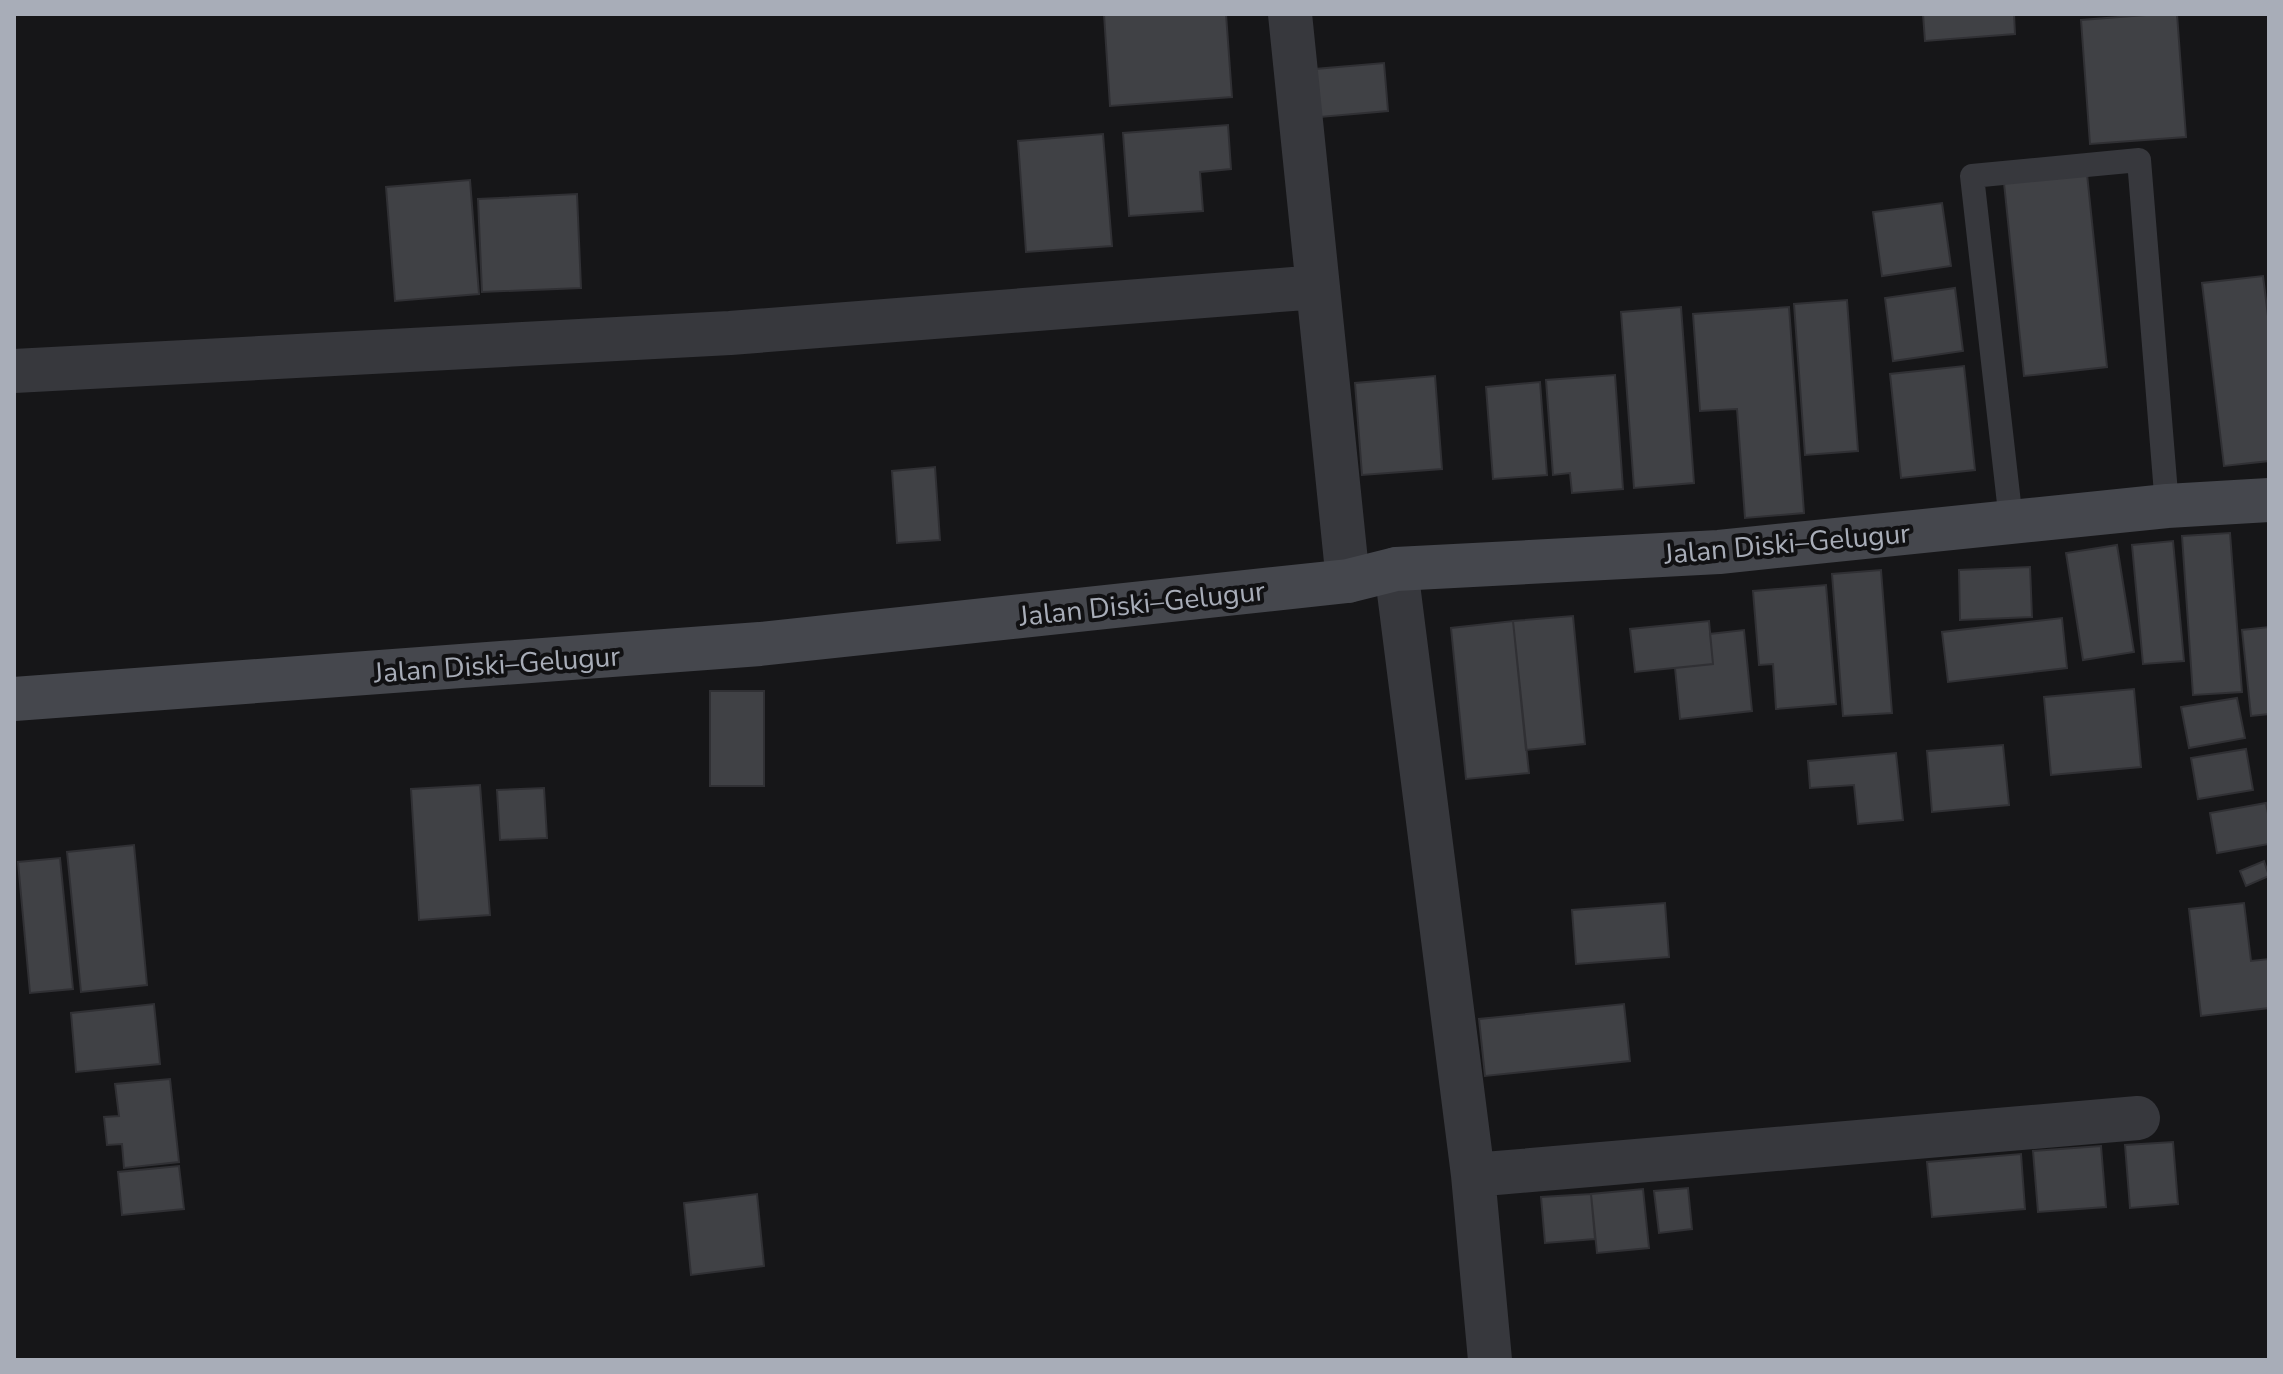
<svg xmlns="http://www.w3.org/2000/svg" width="2283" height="1374" viewBox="0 0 2283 1374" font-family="'Nunito Sans',sans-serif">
  <rect width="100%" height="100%" fill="#161618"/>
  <path fill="#404145" stroke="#303034" stroke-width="2" d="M1104 14H1226L1232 97 1110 106Z
    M1923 14H2014L2015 34 1925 41Z
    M2159 14H2177L2186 137 2090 144 2081 20Z
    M1384 63 1388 111 1320 117 1315 69Z
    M1228 125 1231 169 1200 172 1203 211 1129 216 1123 133Z
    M1103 134 1112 246 1026 252 1018 141Z
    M2087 174 2107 367 2024 376 2004 183Z
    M470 180 479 294 395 301 386 187Z
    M577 194 581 288 482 292 478 199Z
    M1942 203 1951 266 1882 276 1873 212Z
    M2263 276 2269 324V461L2224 466 2202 283Z
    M1955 288 1963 351 1893 361 1885 298Z
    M1847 300 1858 451 1805 455 1794 304Z
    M1681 307 1694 483 1634 488 1621 312Z
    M1789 307 1804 513 1745 518 1737 409 1700 411 1693 314Z
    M1964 366 1975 470 1901 478 1890 374Z
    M1615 375 1623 489 1572 493 1570 473 1553 475 1546 380Z
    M1435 376 1442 469 1362 475 1355 383Z
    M1540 382 1547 475 1493 479 1486 387Z
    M935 467 940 540 897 543 892 471Z
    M2230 533 2242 692 2193 695 2182 536Z
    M2173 541 2184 661 2143 664 2132 545Z
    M2117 545 2134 652 2083 660 2066 553Z
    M2030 567 2032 617 1960 620 1959 570Z
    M1881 570 1892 713 1843 716 1832 574Z
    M1826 585 1836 704 1776 709 1773 664 1759 665 1753 591Z
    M1573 616 1585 744 1526 750 1513 621Z
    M2062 618 2067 668 1948 682 1942 632Z
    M1513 621 1529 773 1466 779 1451 628Z
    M1709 621 1713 664 1635 672 1630 629Z
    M2269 627V714L2251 716 2242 630Z
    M1744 630 1752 711 1680 719 1675 668 1713 664 1710 634Z
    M2134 689 2141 767 2051 775 2044 697Z
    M710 691H764V786H710Z
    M2237 698 2245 738 2189 748 2181 707Z
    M2003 745 2009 805 1932 812 1927 751Z
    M2246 749 2253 790 2198 799 2191 758Z
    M1896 753 1903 820 1858 824 1854 785 1810 788 1808 761Z
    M480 785 490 915 419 920 411 789Z
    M544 788 547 838 500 840 497 790Z
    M2266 803 2269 819V844L2217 853 2210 813Z
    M134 845 147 985 81 992 67 852Z
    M60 858 73 989 30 993 18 862Z
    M2264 861 2269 876 2246 886 2240 871Z
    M1665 903 1669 957 1576 964 1572 910Z
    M2244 903 2251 961 2269 959V1008L2201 1016 2189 909Z
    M154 1004 160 1064 76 1072 71 1013Z
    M1624 1004 1630 1061 1485 1076 1479 1019Z
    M170 1079 179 1162 124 1168 122 1144 107 1145 104 1117 119 1116 115 1084Z
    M2173 1142 2178 1204 2130 1208 2125 1145Z
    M2101 1146 2106 1207 2038 1212 2033 1151Z
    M2021 1154 2025 1209 1932 1217 1927 1162Z
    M179 1166 184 1209 122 1215 118 1172Z
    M1688 1188 1692 1229 1659 1233 1654 1191Z
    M1643 1189 1649 1248 1597 1253 1591 1194Z
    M757 1194 764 1266 691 1275 684 1203Z
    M1591 1194 1595 1239 1545 1243 1541 1197Z"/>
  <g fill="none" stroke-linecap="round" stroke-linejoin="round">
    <path stroke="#37383d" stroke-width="24" d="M2011 521 1972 176 2139 160 2167 506"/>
    <path stroke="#37383d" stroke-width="44" d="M1290 14 1348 581
      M14 371 730 333 1318 287
      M1396 569 1473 1175 1490 1360
      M1473 1175 2138 1118"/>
    <path stroke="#45474d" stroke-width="44" d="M14 699 760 644 1348 581 1396 569 1719 552 2167 506 2269 500"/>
  </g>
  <g text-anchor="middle" stroke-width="8" stroke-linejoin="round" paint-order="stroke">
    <g font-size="28" fill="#a8adb8" stroke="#111113">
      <text transform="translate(1787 543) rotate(-5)" y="10">Jalan Diski–Gelugur</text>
      <text transform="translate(1142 603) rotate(-6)" y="10">Jalan Diski–Gelugur</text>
      <text transform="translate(497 664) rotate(-4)" y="10">Jalan Diski–Gelugur</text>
    </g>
  </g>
  <rect width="2283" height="1374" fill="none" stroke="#a8adb8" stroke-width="32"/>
</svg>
